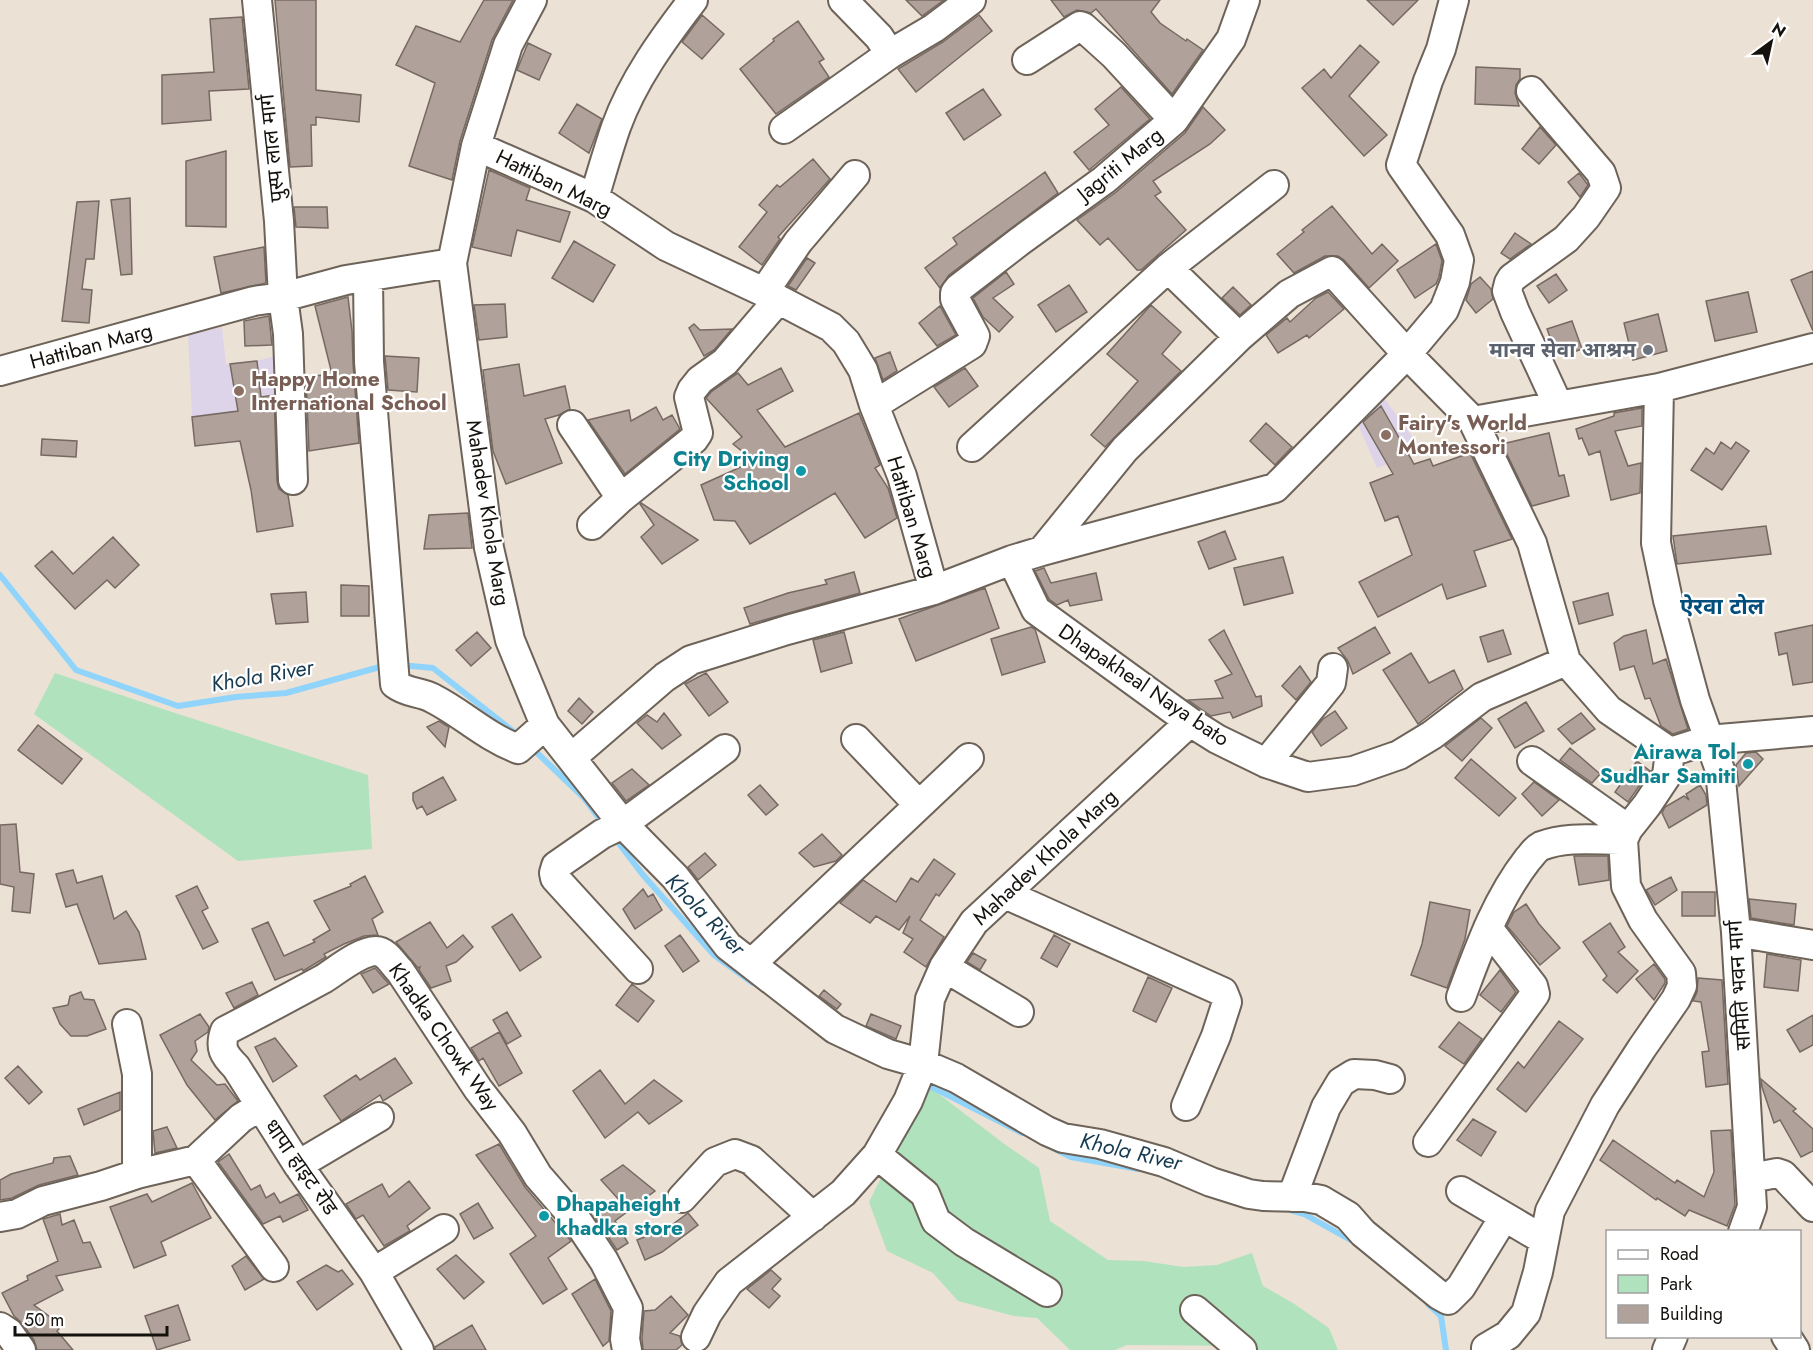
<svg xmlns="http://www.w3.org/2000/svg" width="1813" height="1350" viewBox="0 0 1813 1350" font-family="Jost,'Noto Sans Devanagari',sans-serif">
  <rect width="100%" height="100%" fill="#ece1d5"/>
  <path fill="#ded4e9" d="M222 327 226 364 257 361 286 353 281 418 241 425 244 442 195 446 192 417 188 335Z
    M1382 395 1423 451 1377 468 1355 418Z"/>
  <path fill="#b0e2be" d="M55 673 175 713 368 775 372 849 238 861 34 714Z
    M927 1085 1003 1143 1039 1168 1050 1221 1108 1260 1144 1261 1183 1267 1217 1265 1252 1253 1263 1286 1293 1303 1329 1328 1338 1350H1258L1255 1346 1127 1345 1115 1350H1070L1037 1318 1014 1316 958 1301 933 1273 887 1251 869 1202Z"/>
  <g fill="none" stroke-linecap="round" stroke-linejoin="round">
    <path stroke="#91d4fb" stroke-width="6" d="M0 575 76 670 178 706 236 697 286 693 387 665
      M400 665 433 668 519 736
      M531 747 584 798 604 825
      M614 837 643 875 714 955 753 983
      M924 1083 1022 1133
      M1053 1148 1071 1157 1138 1169
      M1287 1209 1304 1214 1356 1243
      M1428 1304 1441 1316 1446 1350"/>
  </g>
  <path fill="#b0a29a" stroke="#766962" stroke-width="1.5" d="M275 0H316V90L361 95 359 122 316 117V125H311L312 166 290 167Z
    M484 0H513L492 40 460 141 452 180 409 166 435 83 396 65 416 26 460 42Z
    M906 0H944L922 16Z
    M1051 0H1160L1151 12 1160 23 1186 41 1187 39 1203 50 1172 94 1096 9 1091 13 1077 10 1064 17Z
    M1367 0H1418L1393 25Z
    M702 15 724 34 702 59 682 42Z
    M979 15 992 31 916 92 898 69 943 42Z
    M242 17 249 89 209 91 211 120 162 124V75L214 72 210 19Z
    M798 21 824 59 819 62 829 77 776 114 740 69 774 41 773 39Z
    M528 43 551 54 539 80 517 70Z
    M1360 45 1379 62 1349 96 1387 135 1364 156 1302 88 1324 69 1331 78Z
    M1476 67 1520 69V79L1516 85 1515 93 1519 106 1475 104Z
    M1121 87 1150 119 1089 170 1074 152 1109 125 1095 109Z
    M983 89 1001 115 964 140 946 113Z
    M577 104 602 119 589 153 559 133Z
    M1203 107 1225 130 1210 144 1153 181 1161 192 1155 196 1186 230 1141 270H1137L1108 238 1100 245 1077 220 1115 193 1185 133Z
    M1540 127 1556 145 1539 164 1522 149Z
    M226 151V227L186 226V161Z
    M813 159 830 179 778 237 780 239 762 265 739 247 767 212 759 205 777 185 780 187Z
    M489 170 530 188 526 200 570 212 560 242 517 230 511 256 472 247Z
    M1045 172 1058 193 949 275 940 288 925 268 957 244 953 238Z
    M1579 173 1588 185 1580 197 1568 182Z
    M130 198 132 274 121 275 111 200Z
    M99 201 94 259H86L82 289 92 290 89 323 62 321 77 202Z
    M1332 206 1372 254 1382 244 1398 261 1369 288 1344 260 1338 256H1325L1294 273 1277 254 1304 232 1302 230Z
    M294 207H327L328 228 296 227Z
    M1515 233 1531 244 1510 259 1501 253Z
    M574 241 615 265 593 302 552 278Z
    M1436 244 1442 261 1439 277 1436 284 1415 298 1397 270Z
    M264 247 266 283 221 293 214 257Z
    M807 258 815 263 796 290 788 286Z
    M1813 271V331L1791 280Z
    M1006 272 1014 284 993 298 1013 317 999 332 983 317 973 298Z
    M1556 274 1567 290 1549 303 1537 286Z
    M1480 277 1491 289 1493 299 1476 313 1466 300 1471 284Z
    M1069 285 1087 312 1056 332 1038 305Z
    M1233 287 1251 305 1240 315 1222 298Z
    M1328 292 1344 309 1309 338 1307 335 1278 353 1266 335 1287 318 1290 322 1316 298Z
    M1748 292 1757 332 1715 341 1706 301Z
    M348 297 352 331 353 363 359 443 309 451 306 377 332 374 315 306Z
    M505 304 507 337 479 340 474 305Z
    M1151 305 1181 332 1162 354 1181 371 1105 447 1091 435 1138 381 1107 354Z
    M940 306 956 335 937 346 919 323Z
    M1658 314 1667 351 1633 360 1624 323Z
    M269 316 272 345 245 346 244 321Z
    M1572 321 1582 349 1565 355 1561 345 1554 348 1547 329Z
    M694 324 700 330 732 329 714 350 704 356 689 328Z
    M890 352 897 371 883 380 875 358Z
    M385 356 419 358 417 392 388 390Z
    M257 361 261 397 274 395 277 481 279 489 288 495 293 526 257 532 251 490 240 441 195 446 192 417 238 411 230 364Z
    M519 364 524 396 565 386 570 409 559 415 545 419 562 463 506 484 493 451 483 370Z
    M781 368 793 391 757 410 785 447 859 413 880 465 875 468 888 488 897 518 865 538 835 493 750 544 735 521 714 520 701 485 754 461 733 444 742 437 706 398 711 392 738 373 748 385Z
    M965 368 978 386 949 407 934 387Z
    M1381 406 1414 464 1430 459 1433 466 1470 453 1512 539 1474 551 1486 586 1447 599 1442 584 1378 617 1359 582 1412 555 1398 516 1385 521 1370 483 1393 474 1363 422Z
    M656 407 663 420 672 415 680 429 625 474 588 420 629 410 631 421Z
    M1642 408V426L1615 431 1628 466 1641 463 1640 493 1611 500 1600 451 1589 455 1582 438 1579 439 1576 429 1614 416V413Z
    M1266 423 1292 447 1275 465 1250 441Z
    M1549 433 1559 476 1564 475 1569 496 1532 506 1502 444Z
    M42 439 77 441 76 457 41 455Z
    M1721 442 1731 449 1736 442 1749 451 1722 490 1691 470 1706 448 1714 454Z
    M641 503 698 540 662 564 641 537 654 525 640 504Z
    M468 513 472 548 424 549 429 515Z
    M1766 526 1771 554 1677 564 1673 536Z
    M1225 531 1236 559 1209 569 1198 542Z
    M113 537 139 565 115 588 107 580 75 609 35 566 52 551 73 574Z
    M1283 557 1293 593 1244 605 1234 568Z
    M1044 568 1051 583 1096 573 1102 600 1070 606 1068 600 1057 605 1049 599 1035 571Z
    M854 572 860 593 750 624 744 608 788 593 827 584 825 580Z
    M341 585 369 586V616H341Z
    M985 588 999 628 916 661 899 619Z
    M306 592 308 622 276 624 271 594Z
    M1608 593 1613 615 1579 624 1573 602Z
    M1813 625V682L1793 685 1787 653 1779 655 1775 633Z
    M1031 627 1035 629 1045 662 1002 675 991 639Z
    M1375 627 1390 653 1353 674 1348 661 1338 648Z
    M1224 630 1256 697 1261 696 1262 706 1233 718 1230 712 1211 716 1188 700 1223 698 1215 681 1232 674 1209 640Z
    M1503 630 1511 654 1488 662 1480 637Z
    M1646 630 1653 664 1666 659 1688 729 1673 734 1661 726 1650 698 1645 699 1634 666 1620 670 1614 643 1624 636Z
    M477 632 491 648 471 666 456 650Z
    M844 632 852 663 821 672 813 640Z
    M1411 653 1429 683 1454 670 1463 689 1418 724 1383 670Z
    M1300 666 1311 682 1296 700 1282 686Z
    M706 673 728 702 709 716 685 684Z
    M579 698 593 712 582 724 568 711Z
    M1526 702 1544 731 1515 748 1498 719Z
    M1335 711 1347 728 1321 746 1312 732 1323 719Z
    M664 713 681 735 662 749 637 723 647 715 657 722Z
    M1581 713 1595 729 1572 744 1558 729Z
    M1481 718 1492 728 1462 761 1445 746Z
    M439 721 449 727 445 747 427 727Z
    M38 725 82 759 62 784 18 750Z
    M1570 748 1600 774 1592 783 1560 760Z
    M1756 752 1763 759 1739 786 1736 765 1746 753Z
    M1471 759 1516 798 1499 816 1455 778Z
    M1637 761 1650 771 1628 802 1615 792Z
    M632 769 649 785 626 801 612 783Z
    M443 777 456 800 427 815 422 806 417 809 413 800V793Z
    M1534 782 1559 800 1542 816 1522 794Z
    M760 785 778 805 766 815 748 795Z
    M1700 785 1706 795 1707 805 1669 828 1662 813 1665 807 1684 796 1689 800 1686 794Z
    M16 824 20 872 34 874 30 913 12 911 14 887 0 884V825Z
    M822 834 842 855 836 861 814 867 799 853Z
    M705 853 716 865 698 880 688 867Z
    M1574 856H1608L1609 880 1579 885Z
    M934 859 955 874 939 896 936 894 920 920 944 937 926 967 904 952 913 939 903 933 910 916 899 930 876 916 870 923 840 903 863 880 896 902 911 878 918 882Z
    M73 870 77 883 102 876 114 919 126 911 139 932 146 959 99 964 77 904 66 907 56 874Z
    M365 876 383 912 372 919 378 935 364 936 344 944 324 954 326 957 303 971 302 969 275 980 252 929 268 922 284 956 315 942 313 940 330 930 314 901 351 886 350 884Z
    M1671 877 1677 890 1655 905 1646 890Z
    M197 886 208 908 202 911 218 942 203 949 176 896Z
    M643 889 648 897 653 894 662 910 635 929 623 909Z
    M1682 892H1715V916H1682Z
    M1749 899 1796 904 1794 925 1751 918Z
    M1430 902 1470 910 1465 939 1447 988 1411 975 1422 944Z
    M1526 904 1539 924 1560 948 1540 965 1507 926 1514 912Z
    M512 914 541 957 520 971 492 927Z
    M430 922 447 948 463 935 473 947 456 962 446 966 451 981 431 988 419 970 420 967 418 968 396 942Z
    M1610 923 1625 947 1618 952 1638 971 1617 993 1603 980 1607 976 1583 942Z
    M680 935 699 961 683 972 665 946Z
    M1054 935 1070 944 1057 967 1041 958Z
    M973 953 986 960 980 970 967 962Z
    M1767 954 1801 960 1798 991 1764 987Z
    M1654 964 1665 979V983L1654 1000 1636 979Z
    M375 968 389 984 373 993 361 974Z
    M1500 970 1516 992 1501 1012 1480 995Z
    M1148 977 1172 988 1156 1022 1133 1011Z
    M1698 978 1722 980 1728 1084 1706 1087 1702 1052 1709 1051 1701 1002 1693 1001 1697 992Z
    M252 982 258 995 234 1008 226 993Z
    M632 984 654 1001 638 1022 616 1005Z
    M824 990 841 1004 837 1009 819 996Z
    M81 992 84 999 94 1000 106 1029 87 1036H71L60 1024 53 1008 68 1005 70 996Z
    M507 1012 521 1036 507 1044 493 1020Z
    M200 1014 209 1027 208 1032 195 1041 197 1051 191 1060 217 1085 225 1084 238 1101 215 1120 187 1085 160 1035Z
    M871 1014 901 1026 896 1039 866 1026Z
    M1813 1015V1045L1800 1052 1787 1030Z
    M1559 1021 1583 1039 1526 1112 1497 1089 1518 1062 1524 1068Z
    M1459 1022 1482 1039 1464 1064 1439 1047Z
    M499 1032 522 1073 499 1086 483 1058 479 1061 471 1048Z
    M275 1038 297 1066 273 1082 255 1047Z
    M395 1058 412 1083 383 1101 380 1095 341 1121 324 1096 356 1075 360 1080Z
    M18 1066 42 1092 29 1104 5 1078Z
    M600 1070 625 1104 654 1080 682 1101 649 1124 638 1112 605 1138 573 1091Z
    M1761 1079 1796 1109 1793 1111 1813 1129V1151L1801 1157 1780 1120 1774 1123 1762 1087Z
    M120 1092V1110L84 1125 78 1109Z
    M1473 1119 1496 1132 1481 1156 1457 1140Z
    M167 1127 177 1148 155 1153 153 1131Z
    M1731 1130 1735 1205 1727 1226 1689 1210 1685 1216 1657 1198 1656 1200 1600 1160 1613 1140 1675 1183 1677 1180 1704 1197 1714 1172 1711 1131Z
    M499 1144 525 1187 571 1241 548 1258 567 1289 543 1304 510 1254 536 1236 476 1155Z
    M229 1154 251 1190 260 1185 266 1198 274 1193 280 1203 298 1194 308 1210 283 1222 280 1216 263 1224 218 1162Z
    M70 1156 78 1175 39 1185 12 1198 0 1200V1180L11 1174 53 1163 54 1158Z
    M623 1165 655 1191 615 1221 628 1243 617 1250 594 1216 620 1201 601 1180Z
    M409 1181 430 1208 407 1226 410 1231 384 1246 363 1215 356 1219 346 1204 382 1184 389 1197Z
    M192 1183 211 1218 161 1242 166 1255 134 1268 110 1207 147 1194 152 1202Z
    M478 1203 493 1228 474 1239 460 1214Z
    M688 1213 698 1225 662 1252 645 1260 637 1240 669 1227Z
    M60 1214 62 1225 74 1220 83 1243 90 1242 101 1267 56 1276 63 1290 34 1305 53 1319 59 1329 57 1331 73 1350H37L34 1340 22 1323 14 1316 2 1293 28 1280 27 1276 58 1261 43 1219Z
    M456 1255 484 1282 464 1299 437 1269Z
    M246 1256 264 1279 245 1290 232 1266Z
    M326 1265 338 1272 342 1270 353 1284 317 1310 297 1282Z
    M771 1270 781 1279 772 1289 780 1296 769 1308 747 1289Z
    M595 1279 611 1311 609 1341 603 1346 572 1294Z
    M671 1296 688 1315 670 1333 680 1336 682 1345 676 1350H643L642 1338 644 1311 655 1310Z
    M178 1305 190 1340 157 1350 145 1316Z
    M472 1325 486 1350H435V1347Z"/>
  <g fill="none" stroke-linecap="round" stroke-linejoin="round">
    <g stroke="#6d6359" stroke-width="32">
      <path id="minor" d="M257 0 279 221 283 297 288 334 293 480
        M532 0 508 45 476 146 452 263 489 548 510 640 545 725 623 824 675 877 728 946 835 1029 888 1054 923 1064 930 999 944 967 974 922 1190 722
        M890 54 934 28 971 0
        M1027 60 1080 26 1083 27 1114 55 1174 120
        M1531 91 1601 173 1606 188 1586 217 1566 239 1512 278 1509 283 1507 291 1515 312 1558 405
        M784 129 890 54 879 37 843 0
        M476 146 594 198 666 246 764 292 831 327 846 342 863 370 874 405 902 476 934 590
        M594 198C601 175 608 150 616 127 633 80 663 39 693 0
        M1168 268 1239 337
        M368 277 369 362 395 684C408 694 420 691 434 699 463 714 485 736 518 749L545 725
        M764 292 798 242 855 175
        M0 371 254 301 283 297 346 280 452 263
        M1659 388 1656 543 1668 600 1695 700 1720 770 1736 932 1752 1207 1743 1232
        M874 405 972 344 975 336 955 299V293L959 288 1020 241 1104 180 1174 120 1231 39 1245 0
        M1473 421 1659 388 1813 348
        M572 425 621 498
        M972 447 1168 268 1274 185
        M592 525 621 498 694 439 698 433 689 397 692 390 700 380 725 362 778 300
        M1042 551 1125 449 1239 337 1289 294 1332 271 1407 354 1473 421 1532 543 1566 661
        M1012 560 1036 610 1190 722 1217 739 1266 763 1308 777 1353 771 1399 755 1432 735 1482 697 1566 661 1609 710 1670 752 1708 740 1813 731
        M856 739 919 805
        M571 758 665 677 691 660 787 630 934 590 1012 560 1042 551 1275 488 1407 354 1444 310 1455 282 1459 260 1450 235 1401 165 1428 81 1441 49 1454 0
        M1532 761 1628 829
        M1266 763 1331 683 1333 668
        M1005 894 1223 992 1227 1002 1216 1036 1186 1106
        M1736 932 1813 945
        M752 963 969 758
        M944 967 1019 1012
        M638 969 555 878 554 873 556 866 602 834 623 824 725 749
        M1461 997C1479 949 1496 900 1528 859 1532 855 1535 849 1541 846 1567 836 1595 840 1623 840
        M127 1024 137 1074V1174
        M1428 1142 1535 994 1533 986 1488 928
        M877 1155 925 1194 936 1221 964 1242 1047 1292
        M196 1160 274 1267
        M298 1165 379 1117
        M1751 1178 1777 1173 1783 1175 1813 1207
        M1461 1191 1544 1240
        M1292 1197 1326 1107 1341 1082 1354 1074 1375 1075 1390 1079
        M682 1198 715 1162 735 1154 751 1160 813 1217
        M0 1217 17 1214 43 1201 101 1186 137 1174 196 1160 241 1118 259 1107
        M374 1272 444 1229
        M1195 1310 1242 1350
        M0 1327 9 1333 21 1350
        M1786 1336 1795 1350
        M696 1337 707 1314 729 1282 843 1193 877 1155 908 1101 923 1064 956 1078 1047 1131 1063 1138 1100 1144 1164 1162 1211 1182 1249 1194 1263 1196 1305 1197 1321 1200 1348 1216 1363 1233 1439 1295 1448 1300 1461 1287 1504 1217
        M1486 1348 1508 1335 1526 1313 1538 1272 1550 1211 1605 1105 1642 1048 1676 999 1682 986 1681 973 1643 920 1626 886 1623 840 1628 829 1647 805 1667 775 1670 752
        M419 1350 374 1272 298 1165 236 1067C224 1055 219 1048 225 1031 258 1014 290 997 323 979 336 971 360 951 376 951 386 951 393 964 400 971L478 1089 512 1133 538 1176 578 1222 604 1261 628 1308 625 1339 627 1350
        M1667 1350 1673 1336"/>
    </g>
    <use href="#minor" stroke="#fff" stroke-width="28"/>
  </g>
  <circle fill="#6b7280" stroke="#fff" stroke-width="2" cx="1648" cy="350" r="6"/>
  <g fill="#8d6e63" stroke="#fff" stroke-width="2">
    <circle cx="239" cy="391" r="6"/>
    <circle cx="1386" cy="435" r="6"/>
  </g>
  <g fill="#0f9aa8" stroke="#fff" stroke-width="2">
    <circle cx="801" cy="471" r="6"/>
    <circle cx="1748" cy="764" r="6"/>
    <circle cx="544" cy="1216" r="6"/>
  </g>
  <g text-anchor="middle" stroke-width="4.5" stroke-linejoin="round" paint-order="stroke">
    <g font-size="21" fill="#15120d" stroke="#fff">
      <text transform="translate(272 148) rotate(-96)" y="7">पुस्प लाल मार्ग</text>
      <text transform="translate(1120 164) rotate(-39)" y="7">Jagriti Marg</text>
      <text transform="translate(554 183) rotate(26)" y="7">Hattiban Marg</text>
      <text transform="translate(91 346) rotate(-15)" y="7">Hattiban Marg</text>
      <text transform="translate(488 513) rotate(81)" y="7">Mahadev Khola Marg</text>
      <text transform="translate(912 517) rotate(73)" y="7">Hattiban Marg</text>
      <text transform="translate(1144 685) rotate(34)" y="7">Dhapakheal Naya bato</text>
      <text transform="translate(1045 857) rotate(-43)" y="7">Mahadev Khola Marg</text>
      <text transform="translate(1739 985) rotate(-94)" y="7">समिति भवन मार्ग</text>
      <text transform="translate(444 1037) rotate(55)" y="7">Khadka Chowk Way</text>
      <text transform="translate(301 1167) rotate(55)" y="7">धापा हाइट रोड</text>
    </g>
    <g font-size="21" font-weight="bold" fill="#5b616d" stroke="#fff" text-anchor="end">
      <text x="1636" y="357">मानव सेवा आश्रम</text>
    </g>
    <g font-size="21" font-weight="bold" fill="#785e54" stroke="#fff" text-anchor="start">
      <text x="251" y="386">Happy Home<tspan x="251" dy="24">International School</tspan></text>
      <text x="1398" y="430">Fairy's World<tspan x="1398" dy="24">Montessori</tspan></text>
    </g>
    <g font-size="21" font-weight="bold" fill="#0d838f" stroke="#fff" text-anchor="end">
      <text x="789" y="466">City Driving<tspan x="789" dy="24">School</tspan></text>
      <text x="1736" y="759">Airawa Tol<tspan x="1736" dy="24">Sudhar Samiti</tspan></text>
      <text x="556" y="1211" text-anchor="start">Dhapaheight<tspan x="556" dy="24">khadka store</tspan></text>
    </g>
    <g font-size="22" font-weight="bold" fill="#014d7b" stroke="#fff">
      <text x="1722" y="614">ऐरवा टोल</text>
    </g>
    <g font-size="22" font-style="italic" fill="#163b50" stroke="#fff">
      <text transform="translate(262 675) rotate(-10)" y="8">Khola River</text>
      <text transform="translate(706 914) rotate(46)" y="8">Khola River</text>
      <text transform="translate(1131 1151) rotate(13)" y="8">Khola River</text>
    </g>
  </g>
  <rect x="1606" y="1230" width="195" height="108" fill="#ffffff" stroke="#a1a09e" stroke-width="1.5"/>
  <rect x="1618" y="1250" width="30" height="9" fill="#ffffff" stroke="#a1a09e" stroke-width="1.5"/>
  <text x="1660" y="1260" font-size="18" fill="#15120d">Road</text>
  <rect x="1618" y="1275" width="30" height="18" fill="#b0e2be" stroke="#a1a09e" stroke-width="1.5"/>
  <text x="1660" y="1290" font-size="18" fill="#15120d">Park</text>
  <rect x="1618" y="1305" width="30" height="18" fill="#b0a29a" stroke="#a1a09e" stroke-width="1.5"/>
  <text x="1660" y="1320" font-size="18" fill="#15120d">Building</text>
  <g transform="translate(1771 42) rotate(33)" stroke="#ffffff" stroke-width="4.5" paint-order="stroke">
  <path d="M0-4.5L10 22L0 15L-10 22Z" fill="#15120d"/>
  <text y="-9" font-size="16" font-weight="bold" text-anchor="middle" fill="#15120d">N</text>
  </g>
  <path d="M15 1326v9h152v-9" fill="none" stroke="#15120d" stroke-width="3"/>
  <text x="24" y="1326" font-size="18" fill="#15120d" stroke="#ffffff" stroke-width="4.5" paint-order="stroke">50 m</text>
</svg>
